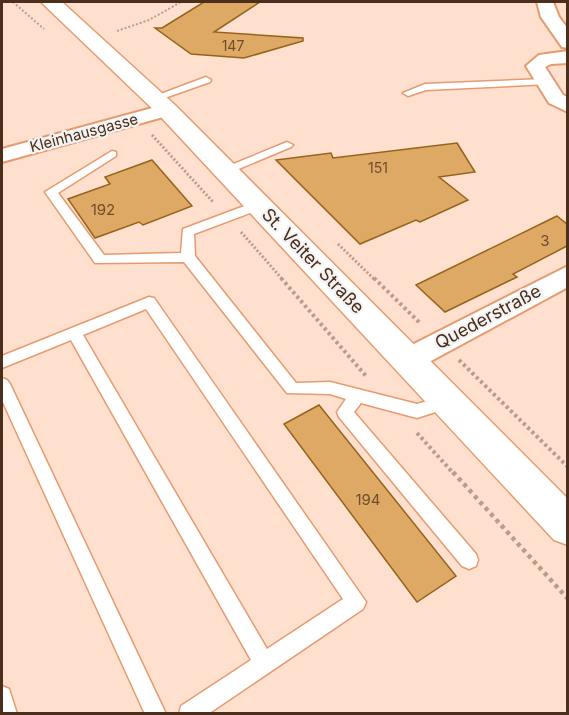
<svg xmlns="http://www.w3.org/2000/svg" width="569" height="715" viewBox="0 0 569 715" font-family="Inter,sans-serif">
  <rect width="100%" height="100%" fill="#ffdfcd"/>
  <path fill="#dea865" stroke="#95631a" stroke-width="1.5" d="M204 2H260L214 32 303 38V41L244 58 191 54 155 28H162Z
    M457 143 475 172 439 177 468 200 420 222 416 220 360 244 276 160 331 153 333 158Z
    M152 160 192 206 143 225 139 222 95 238 68 199 110 184 105 177Z
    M557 216 567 224V246L513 274 517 277 445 312 416 285Z
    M319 405 456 576 417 602 284 424Z"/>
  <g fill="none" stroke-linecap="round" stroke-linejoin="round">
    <g stroke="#e59b70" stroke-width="3">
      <path id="lane" d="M206 77 211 80 210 82 159 100 150 98Z
        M545 79 550 82 549 84 426 90 408 96 403 93 425 84Z
        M287 142 293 145 291 147 229 173 225 174 219 170Z
        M112 151 116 152V156L58 193 104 255 181 253 183 229 255 202H263L265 205 263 208 194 234 195 256 296 383 330 382 417 404 448 395 454 396 456 401 454 406 417 418 361 403 354 412 476 554 478 560 476 566 469 569 462 566 339 417 337 412 346 399 330 394 287 393 184 262 95 263 45 192Z
        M149 297 154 298 366 602 363 609 208 714H179L181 706 251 660 71 340 2 368V356ZM146 309 343 599 267 649 83 335Z
        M2 378 7 380 10 384 166 714H145L2 400Z
        M2 686 9 689 17 714H2Z"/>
    </g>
    <g stroke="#e59b70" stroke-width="4">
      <path id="street" d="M537 2H553L559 17 568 29V48L562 47 541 17Z
        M568 51V63L551 64 545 67 563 95 568 97V112L549 103 526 66 539 55Z
        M167 104 174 106 177 110 174 114 2 162V149Z
        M568 266V287L418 368 408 371 398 368 394 360 398 352Z"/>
    </g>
    <g stroke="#e59b70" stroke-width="3">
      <path id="secondary" d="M41 2H62L175 105 568 499V545L554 540 159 115Z"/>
    </g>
    <path stroke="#bb9c8a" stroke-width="2" stroke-dasharray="2 2" stroke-linecap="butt" d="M13 2 44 29
      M117 31 149 20 181 2"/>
    <path stroke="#bb9c8a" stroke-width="3" stroke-dasharray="2 2" stroke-linecap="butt" d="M152 135 213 202
      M241 232 283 280
      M338 244 375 280"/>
    <path stroke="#bb9c8a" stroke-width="4" stroke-dasharray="3 3" stroke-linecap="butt" d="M281 278 366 376
      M374 278 421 324
      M459 360 568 467
      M417 433 454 474"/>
    <path stroke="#bb9c8a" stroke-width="4.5" stroke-dasharray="4 4" stroke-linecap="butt" d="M453 472 568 599"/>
    <use href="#lane" fill="#fff" fill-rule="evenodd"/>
    <use href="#street" fill="#fff" fill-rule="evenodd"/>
    <use href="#secondary" fill="#fff" fill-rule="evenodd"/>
  </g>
  <g text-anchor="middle" stroke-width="4.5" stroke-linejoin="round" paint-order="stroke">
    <g font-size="14" fill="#704c2e">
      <text x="233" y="51">147</text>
      <text x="378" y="173">151</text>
    </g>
    <g font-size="15" fill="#4c2e1c" stroke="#f3f3f3">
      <text transform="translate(84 133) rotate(-15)" y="5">Kleinhausgasse</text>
    </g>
    <g font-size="15" fill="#704c2e">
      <text x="103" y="215">192</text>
      <text x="545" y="246">3</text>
      <text x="368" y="505">194</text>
    </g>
    <g font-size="18" fill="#4c2e1c" stroke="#f3f3f3">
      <text transform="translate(313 261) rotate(46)" y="6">St. Veiter Straße</text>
      <text transform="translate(488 317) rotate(-28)" y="6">Quederstraße</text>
    </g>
  </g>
  <rect width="569" height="715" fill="none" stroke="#4c2e1c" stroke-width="6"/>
</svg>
